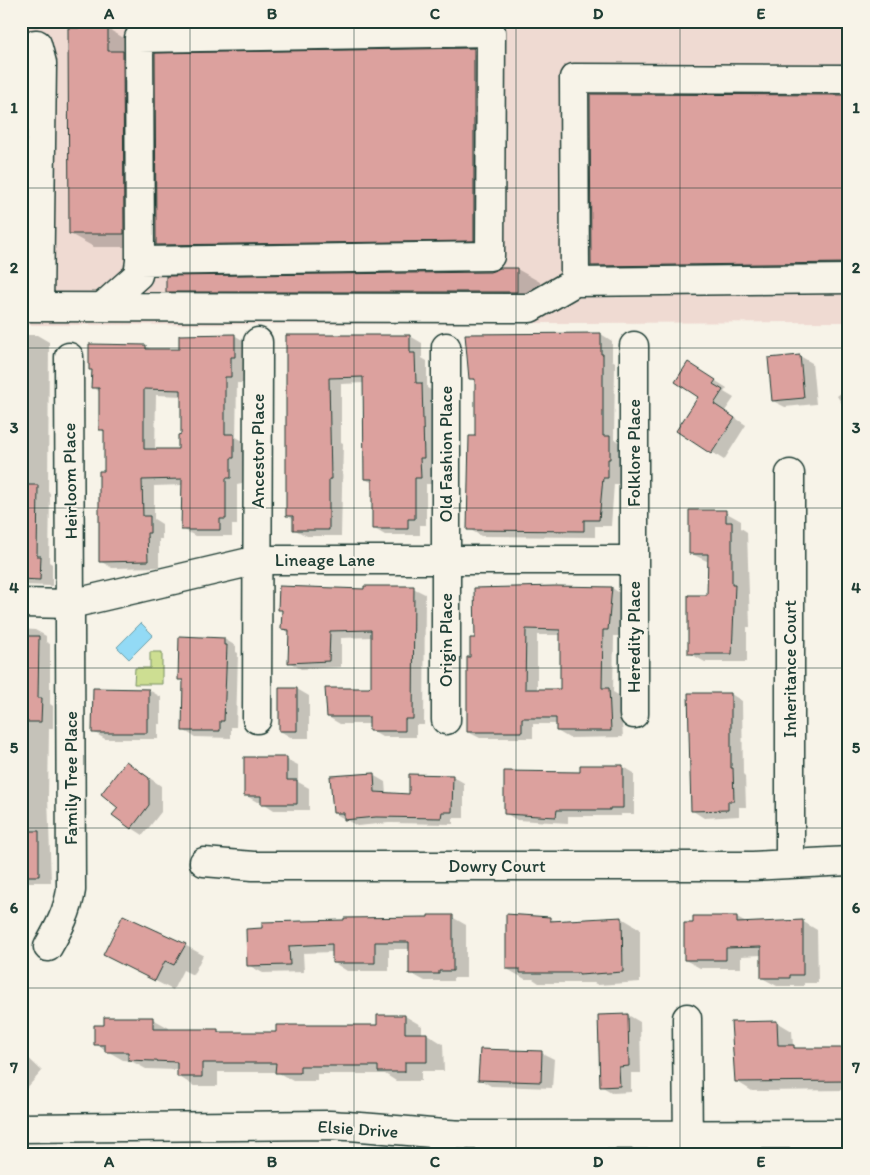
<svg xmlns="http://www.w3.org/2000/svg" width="870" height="1175" viewBox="0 0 870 1175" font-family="Itim,sans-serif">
  <rect width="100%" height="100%" fill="#f7f3e8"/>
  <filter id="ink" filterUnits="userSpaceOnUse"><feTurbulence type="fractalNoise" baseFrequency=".02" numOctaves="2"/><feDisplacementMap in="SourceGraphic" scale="10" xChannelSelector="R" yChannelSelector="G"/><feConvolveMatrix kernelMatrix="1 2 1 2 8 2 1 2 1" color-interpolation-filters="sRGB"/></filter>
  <g filter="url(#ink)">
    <path fill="#efdad2" d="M158 21H849V322L21 325V26Z"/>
    <path fill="#cdde92" stroke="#768e63" d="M21 21H153L21 26Z
      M150 652H162V684H134L135 668H150Z"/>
    <path fill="#93daf5" stroke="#659ba8" d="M141 623 153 635 129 659 117 647Z"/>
    <path fill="#0003" fill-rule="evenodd" d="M108 29 131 42 147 247H94L70 234Z
      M473 49 493 61 494 251 177 256 157 244Z
      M21 69H26L47 81 44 283H21Z
      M591 95H849V277L615 279 592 265Z
      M500 269H517L540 282V305L191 304 168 291 490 273Z
      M601 334 612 341V360L615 362 614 439 622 444 620 484H614L611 526H595V537L481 536 469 529 477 437 476 382 470 378Z
      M21 335H37L49 342 48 492 50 493 49 562 52 564V586L21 585Z
      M234 335 246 342 247 363H243V383H237L236 437 245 442 242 484 237 485V525H232V536H195L183 529V485L154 486V519L162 524V539H159V567L112 568 100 561 106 433 100 429V392L93 387V371L90 369 145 346 152 350H180ZM156 395 183 396 182 436 179 451H155Z
      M287 336H410L422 343V358L427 361V388L433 391 435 464H431L432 484H426V525H420V535H385L373 528V483L365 479V383L341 384V442L343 443 341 536H307L295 530 294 520 287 515Z
      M800 356 812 363 816 404 785 407 773 401Z
      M700 371 727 388 724 392 734 398 725 411 746 425 724 460 677 430 700 396Z
      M849 387V414L837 396Z
      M725 512 741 521V528L747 532 750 627H747V662H705L689 653 708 596 709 562 690 553Z
      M846 577H849V627L848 616 846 615Z
      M413 588 425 594 424 725H416V737H382L370 730V724H340L328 717 372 687V637L341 638V667L301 669 289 662 290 633 282 629 283 611 279 609 366 590Z
      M612 588 623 595 620 636H614L613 692 620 696 623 737 569 738 557 731V724H533V738H480L468 732 471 658 476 639ZM537 635H561V690H537Z
      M21 629 35 630 46 636V642L50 644V704L53 706V728H49L48 797 51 882H21Z
      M224 639 236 646V652L238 653 236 727H231V738L195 737 183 730 184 682 179 679Z
      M280 689H297L309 696V738H292L280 731Z
      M94 690H149L161 697V724H158V739H105L93 732Z
      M731 694 742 701 743 774 745 776 746 807H739V816L704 818 693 811Z
      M847 702H849V800L846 799Z
      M286 759 298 765V782L309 788V810H274L262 802H257L245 795Z
      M127 762 161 786V812L143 835 132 828 120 808Z
      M622 766 634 773V814H621V816H568V823L517 820 505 813 581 773Z
      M373 775 385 782 386 794 410 795 452 776 464 783V818H453V824L389 823 357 826 334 813Z
      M452 917 466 925V978H453V981H425L410 973V949H389V971H347L333 962V952L303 953 304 972 263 973 248 965 263 929Z
      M550 918 556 922 622 918 640 929V982L598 985 594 983H539L533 979H525L507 969Z
      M695 918H737L748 924 802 921 817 930 818 983H804V986H777L762 978V955L741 956V968H700L685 960Z
      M157 930 203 955 193 975 183 970 173 990 105 955Z
      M628 1015 640 1022 641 1073H631V1092L613 1093 601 1086Z
      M379 1016H405L422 1026V1034H427L443 1044 444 1071H421V1081H396L385 1074H317V1081H293L277 1072H218V1086H194L178 1076V1070L146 1069 131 1061 123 1060 95 1044 153 1019 169 1028V1030H217L223 1034 277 1033 379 1027Z
      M777 1022 792 1031 793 1046 800 1050H849V1090L752 1091 736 1081Z
      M21 1051 42 1071 25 1090 21 1088Z
      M542 1053 554 1059 552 1088 491 1086 479 1079Z"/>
    <path fill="#dca19e" stroke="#1f3d34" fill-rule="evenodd" d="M68 28H108V51H123L124 234H69Z
      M474 48V241L156 245 155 53Z
      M590 94 849 95V263L591 266Z
      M500 268H517V292H166V276L490 272Z
      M601 333V354H603V436H610V459H608V478H603L599 520H584V531L467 530 469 436H475V379H469L465 334Z
      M235 334V357H231V377H225V434H234V458H231V478H226V519H220V530H181L182 479 142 480 143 516H150V533H147L148 561 99 562V471H104V430H99V388H91L92 370H89V344L146 345V349H179V335ZM144 389 181 390V434L178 435V449H144Z
      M286 335H410V353H415L416 383H422L424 458H420L421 478H415V519H408V529H372V479H364L363 377 329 378 331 479H329V530H293V516H286Z
      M800 355 804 398 772 401 768 358Z
      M688 362 716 380 713 384 723 390 714 404 735 418 711 454 676 431 698 397 675 382Z
      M21 485H38L37 556H41L40 580 21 579Z
      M689 510H726V522H732V585H735L732 654H688V595H707L708 554H689Z
      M279 586 364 589V586H414L413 719H405V731H369V717H327L325 688H369L371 686V630L330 631 329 661 288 663 289 630 281 629 282 610H278Z
      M556 586 612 587 608 630H603L602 688H609L611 731H556V718H522V732H467V657H470V638H475L474 588ZM526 629 560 630V689H525Z
      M21 636H39L38 698H42L41 722H21Z
      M179 636 224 638V645H227L224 721H220V731H182L183 680H178Z
      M93 688 149 689V718H147V733H92Z
      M279 688H297V731H279Z
      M688 693H731V768H733L734 801H728V810L691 811Z
      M244 757H287V780H297V804H261V796H244Z
      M126 761 149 778V805L131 829 112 815 118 808 101 794Z
      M580 765H623V808H610V810H557L556 817 504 814V771L580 772Z
      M374 773 375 792 409 794V774L453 775 452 812H442L441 818 376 817 344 820V813H333L330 776Z
      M21 831H39V876H21Z
      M506 914 550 917V921L622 917 623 972 579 975V973H520V969H506Z
      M123 915 186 944 174 965 165 961 155 981 103 955Z
      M428 915H453V971H439V974H409V942H375V963H332V944L289 946 290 965 247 966 246 929 262 928V922L344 920V918L428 917Z
      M693 916H737V923L803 920V975H790V978H761V947L726 948V960H684V923H693Z
      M628 1014 629 1066 619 1067 620 1086 600 1087 598 1015Z
      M377 1015H405V1033H427V1062H405V1072H378V1066H300V1073H275L276 1063H202V1077H177V1062L128 1060V1052H105V1045H94V1025H104V1017H153V1029H218V1032H276V1025H377Z
      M777 1021 778 1045H794V1048H849V1081L735 1082 731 1022Z
      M480 1049 542 1051 541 1082 478 1080Z"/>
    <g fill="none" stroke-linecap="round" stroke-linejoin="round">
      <g stroke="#1f3d34" stroke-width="31">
        <path id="minor" d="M21 46 37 44 42 63 39 307
          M575 282 574 78 849 79
          M21 307 530 308 575 282 849 279
          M102 307 138 275 140 261 139 38 491 32 490 256 140 261
          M634 346V714
          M21 603 71 604 258 560H634
          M257 719 258 342
          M446 720V347
          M204 862 253 866H753L849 861
          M790 863V474
          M48 947C59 928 68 911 71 890L69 357
          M687 1018 688 1154
          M21 1128 329 1125C376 1127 423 1134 471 1135L849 1134"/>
      </g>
      <use href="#minor" stroke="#f7f3e8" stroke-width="28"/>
    </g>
  </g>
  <path fill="none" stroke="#1f3d34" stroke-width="1" stroke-opacity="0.55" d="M190 21V1154M354 21V1154M516 21V1154M680 21V1154M21 188H849M21 348H849M21 508H849M21 668H849M21 828H849M21 988H849"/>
  <g text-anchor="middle" stroke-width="4" stroke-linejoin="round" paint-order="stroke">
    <g font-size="18" fill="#1f3d34" stroke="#f7f3e8">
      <text transform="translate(258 451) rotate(-90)" y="6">Ancestor Place</text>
      <text transform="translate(634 453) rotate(-90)" y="6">Folklore Place</text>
      <text transform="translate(446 454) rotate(-90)" y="6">Old Fashion Place</text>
      <text transform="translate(70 481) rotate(-91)" y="6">Heirloom Place</text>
      <text x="325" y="566">Lineage Lane</text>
      <text transform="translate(634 637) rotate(-90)" y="6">Heredity Place</text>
      <text transform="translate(446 640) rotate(-90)" y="6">Origin Place</text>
      <text transform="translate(790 669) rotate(-90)" y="6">Inheritance Court</text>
      <text transform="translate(71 778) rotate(-90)" y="6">Family Tree Place</text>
      <text x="497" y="872">Dowry Court</text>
      <text transform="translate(358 1129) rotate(4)" y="6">Elsie Drive</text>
    </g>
  </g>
  <rect width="870" height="1175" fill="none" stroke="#f7f3e8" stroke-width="55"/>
  <rect x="28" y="28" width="814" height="1120" fill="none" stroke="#1f3d34" stroke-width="2"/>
  <g font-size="16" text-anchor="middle" font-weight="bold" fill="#1f3d34">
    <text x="109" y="19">A</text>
    <text x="272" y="19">B</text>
    <text x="435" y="19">C</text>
    <text x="598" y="19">D</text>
    <text x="761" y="19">E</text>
    <text x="14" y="113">1</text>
    <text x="856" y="113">1</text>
    <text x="14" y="273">2</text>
    <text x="856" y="273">2</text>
    <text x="14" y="433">3</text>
    <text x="856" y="433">3</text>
    <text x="14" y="593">4</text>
    <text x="856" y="593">4</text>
    <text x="14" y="753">5</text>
    <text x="856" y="753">5</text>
    <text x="14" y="913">6</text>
    <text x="856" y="913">6</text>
    <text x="14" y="1073">7</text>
    <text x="856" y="1073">7</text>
    <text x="109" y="1167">A</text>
    <text x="272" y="1167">B</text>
    <text x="435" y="1167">C</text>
    <text x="598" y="1167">D</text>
    <text x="761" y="1167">E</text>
  </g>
</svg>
